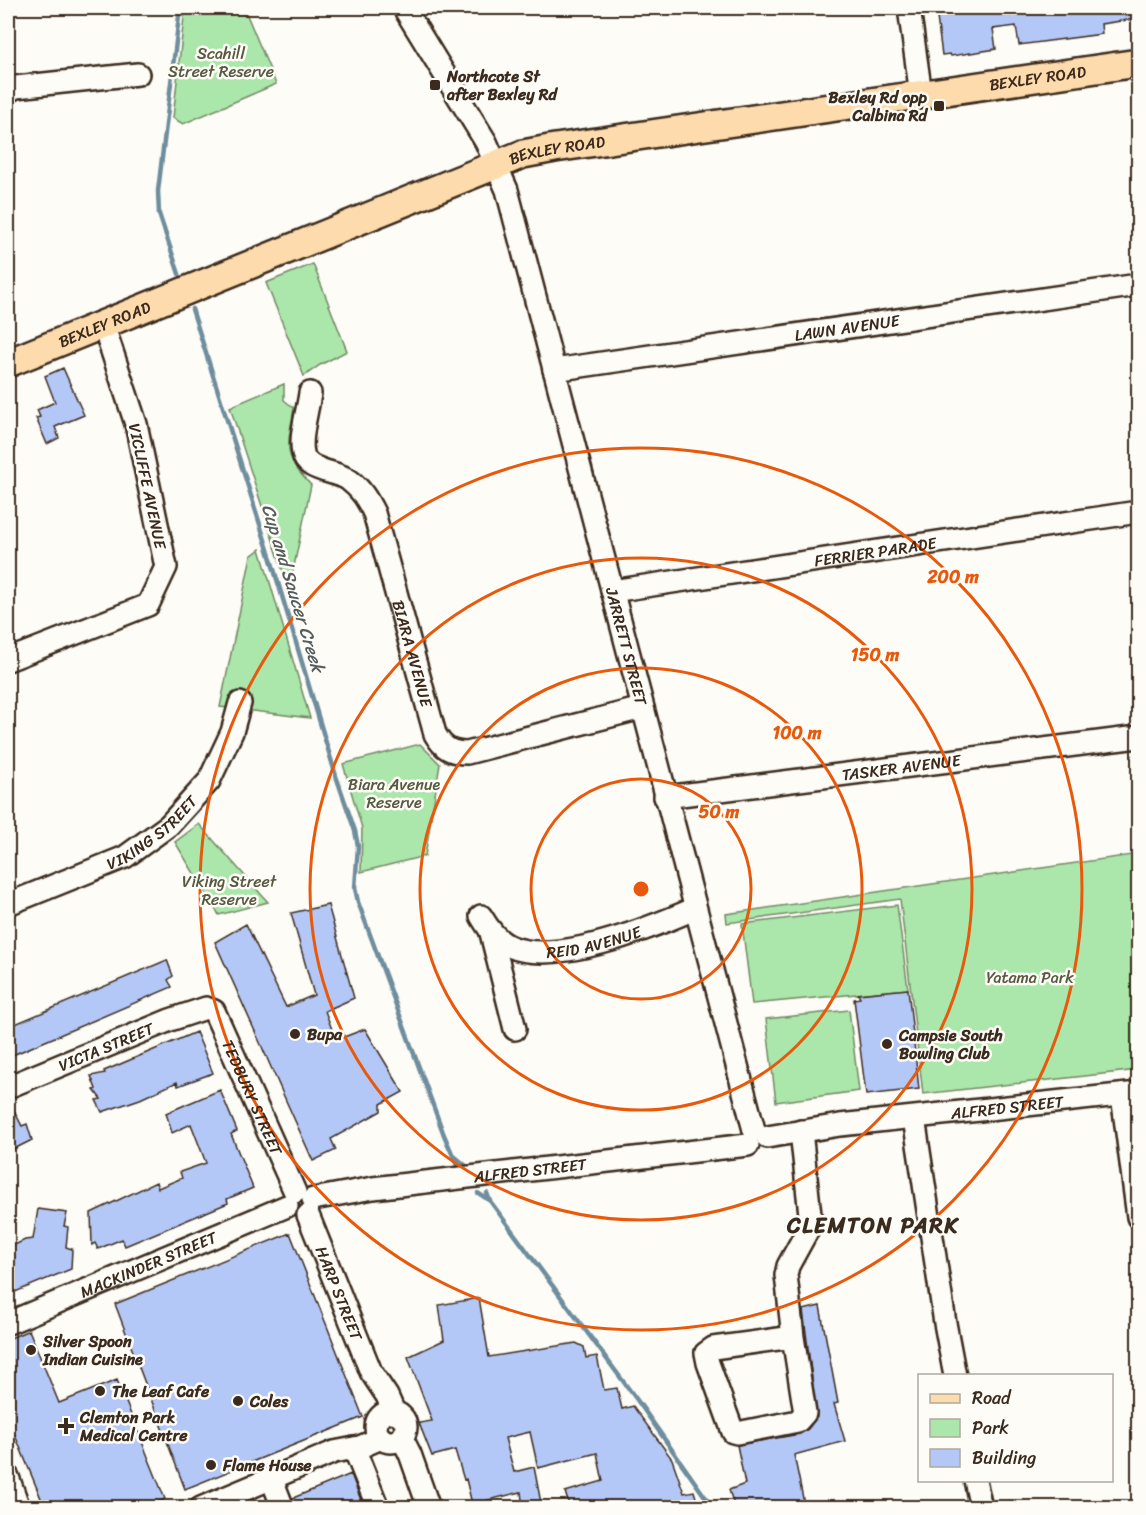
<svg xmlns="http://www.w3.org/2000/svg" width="1146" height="1515" viewBox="0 0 1146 1515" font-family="Sriracha,sans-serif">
  <rect width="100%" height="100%" fill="#fdfcf7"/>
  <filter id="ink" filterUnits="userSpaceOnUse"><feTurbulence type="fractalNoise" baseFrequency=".0167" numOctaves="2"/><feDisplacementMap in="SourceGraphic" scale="12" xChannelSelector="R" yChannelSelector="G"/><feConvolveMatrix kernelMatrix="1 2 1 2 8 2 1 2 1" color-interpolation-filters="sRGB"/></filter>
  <g filter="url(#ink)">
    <path fill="#abe6ab" stroke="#738864" stroke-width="1.5" d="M185 8H244L276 84 183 124 173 118Z
      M313 264 347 351 320 365 304 376 266 283Z
      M284 384V400L294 408C288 446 281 455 311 485L289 590 230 407Z
      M260 549 310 718 220 707 251 556Z
      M420 744 440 764 425 856 361 872 362 828 343 764Z
      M199 824 268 902 219 915 175 842Z
      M1138 854V1070L923 1094 900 899 727 923 726 914Z
      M897 905 908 989 752 1004 742 924Z
      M849 1010 859 1091 776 1102 766 1019Z"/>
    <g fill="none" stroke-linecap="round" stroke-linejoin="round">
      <path stroke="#6e8d9d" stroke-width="4.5" d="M179 274 159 214 158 191 180 8
        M192 309 270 556 336 776 355 831 358 846 355 888 358 902 444 1135 457 1165
        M453 1155 465 1165
        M478 1193 490 1201 637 1400 713 1508
        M487 1193 490 1201"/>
    </g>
    <path fill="#b4c8f7" stroke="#3b2a1e" stroke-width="1.5" d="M960 8H1008L1009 15 1064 8H1132L1134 19 1101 24 1102 34 1019 45 1016 26 993 29 996 49 951 56 950 54 942 55 936 10Z
      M63 368 84 415 55 427 59 438 47 444 36 418 40 417 37 410 55 402 45 376Z
      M328 905 354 998 325 1011 336 1040 365 1029 403 1092 381 1104V1111L331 1139 336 1150 313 1161 215 942 246 924 286 1007 314 995 291 913Z
      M167 960 173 976 168 980 172 987 8 1057V1027Z
      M908 989 919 1089 866 1095 854 999 860 998 858 994Z
      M196 1032 213 1073 178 1086 177 1082 140 1099 102 1112 96 1100 101 1099 94 1090 96 1089 91 1076 105 1073 104 1071Z
      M220 1090 237 1131 231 1134 253 1188 227 1199 228 1203 125 1246 122 1239 98 1249 95 1243 92 1245 91 1213 156 1182 158 1188 182 1178 180 1172 206 1163 191 1124 172 1133 166 1113Z
      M8 1099 22 1126 27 1124 32 1140 8 1152Z
      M38 1209 67 1213 64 1226 68 1227 66 1247 72 1249 71 1269 8 1295V1248L25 1240 33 1239Z
      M290 1233 363 1417 185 1489 115 1304Z
      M479 1298 489 1357 576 1343 584 1347 586 1358 597 1356 604 1390 617 1388 622 1409 633 1406 672 1459 684 1493 694 1491 699 1508H636V1505L626 1508H570L565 1492 603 1481 597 1453 538 1468 530 1432 505 1438 514 1472 534 1467 542 1508H523L521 1492 472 1504 466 1479 464 1480 455 1450 432 1456 419 1423 432 1421 408 1357 444 1340 439 1305Z
      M820 1306 838 1403 834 1404 845 1441 794 1455 805 1508H735L729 1490 745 1484 737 1445 800 1434 808 1429 817 1417 803 1310Z
      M29 1330 59 1403 117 1380 165 1499 144 1508H45L8 1418V1339Z
      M351 1474 364 1508H295L293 1498Z"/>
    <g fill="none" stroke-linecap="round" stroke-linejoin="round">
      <g stroke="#3b2a1e" stroke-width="26">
        <g id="minor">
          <path id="s1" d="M404 8 486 142 507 190 754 1130"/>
          <path d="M909 8 921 95"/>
          <path d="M8 91 16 87 138 74"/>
          <path id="s2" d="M554 370 1138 285"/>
          <path id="s3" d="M310 393C308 410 299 437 303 453 306 472 335 470 349 480 361 489 367 499 374 513L435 734C443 748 451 753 467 753L642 708"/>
          <path id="s4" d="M612 591 1138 512"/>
          <path d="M8 660 148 605 166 567 136 424 103 324"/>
          <path id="s5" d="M665 797 1138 737"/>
          <path id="s6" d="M8 904 125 857 169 825 209 781 232 732 240 703"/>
          <path id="s7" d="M481 916C488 928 496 940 509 946 556 967 650 928 694 909"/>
          <path d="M491 933 515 1029"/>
          <path id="s8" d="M8 1087 170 1020 206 1008 214 1011 295 1192"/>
          <path d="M1122 1095 1138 1217"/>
          <path d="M914 1118 945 1323 955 1376"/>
          <path id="s9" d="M767 1137 840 1125 1138 1093"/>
          <path id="s10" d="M313 1199 373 1188 748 1145"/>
          <path id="s11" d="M308 1215 371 1372 387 1396 394 1412"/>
          <path id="s12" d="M8 1323 287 1206"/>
          <path d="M793 1337 713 1348 706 1353 708 1363 733 1432 737 1433 798 1421 805 1413 793 1337 786 1275 788 1266 811 1224 801 1131"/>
          <circle cx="391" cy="1427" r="15"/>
          <path d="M402 1438 410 1454 429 1508"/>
          <path d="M354 1448 378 1508"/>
          <path d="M8 1477 19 1508"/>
          <path d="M271 1477 283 1508"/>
          <path d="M975 1480 981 1508"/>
          <path d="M201 1508 334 1452 360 1447 381 1438"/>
        </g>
      </g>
      <g stroke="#3b2a1e" stroke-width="32">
        <g id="major">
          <path id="s13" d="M8 363 523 154 555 148 1138 63"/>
        </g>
      </g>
      <use href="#minor" stroke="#fdfcf7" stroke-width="21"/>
      <use href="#major" stroke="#fddbac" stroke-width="27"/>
    </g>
  </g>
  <g fill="none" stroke="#e8590c" stroke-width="3">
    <circle cx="641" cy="889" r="110"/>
    <circle cx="641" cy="889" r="221"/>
    <circle cx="641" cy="889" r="331"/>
    <circle cx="641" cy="889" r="441"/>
  </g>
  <g fill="#3b2a1e" stroke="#fdfcf7" stroke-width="2">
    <rect x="429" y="79" width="12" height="12" rx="3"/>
    <rect x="933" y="100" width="12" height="12" rx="3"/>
    <circle cx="295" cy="1034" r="6"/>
    <circle cx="887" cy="1044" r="6"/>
    <circle cx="31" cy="1350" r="6"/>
    <circle cx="100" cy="1391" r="6"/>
    <circle cx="238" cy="1401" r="6"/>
    <path d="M63 1417h6v6h6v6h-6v6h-6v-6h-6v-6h6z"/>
    <circle cx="211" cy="1465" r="6"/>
  </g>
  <g text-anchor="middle" stroke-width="5" stroke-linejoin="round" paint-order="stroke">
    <g font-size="16" fill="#575941" stroke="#fdfcf7">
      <text x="221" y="59">Scahill<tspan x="221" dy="18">Street Reserve</tspan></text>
      <text x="394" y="790">Biara Avenue<tspan x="394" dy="18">Reserve</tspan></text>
      <text x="229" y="887">Viking Street<tspan x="229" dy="18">Reserve</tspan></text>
      <text x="1030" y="983">Yatama Park</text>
    </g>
    <g font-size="16" font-weight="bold" fill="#3b2a1e" stroke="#fdfcf7" text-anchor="start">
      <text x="447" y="82">Northcote St<tspan x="447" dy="18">after Bexley Rd</tspan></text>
      <text x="927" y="103" text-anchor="end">Bexley Rd opp<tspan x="927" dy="18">Calbina Rd</tspan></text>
      <text x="307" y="1040">Bupa</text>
      <text x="899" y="1041">Campsie South<tspan x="899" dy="18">Bowling Club</tspan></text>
      <text x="43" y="1347">Silver Spoon<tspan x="43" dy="18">Indian Cuisine</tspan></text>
      <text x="112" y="1397">The Leaf Cafe</text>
      <text x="250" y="1407">Coles</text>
      <text x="80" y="1423">Clemton Park<tspan x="80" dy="18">Medical Centre</tspan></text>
      <text x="223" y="1471">Flame House</text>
    </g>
    <g font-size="16" fill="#3b2a1e" stroke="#fdfcf7">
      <text dy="6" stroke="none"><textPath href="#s13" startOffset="1076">BEXLEY ROAD</textPath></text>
      <text dy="6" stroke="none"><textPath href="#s13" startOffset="590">BEXLEY ROAD</textPath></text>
      <text dy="6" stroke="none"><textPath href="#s13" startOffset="104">BEXLEY ROAD</textPath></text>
      <text dy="6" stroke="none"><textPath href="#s2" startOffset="296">LAWN AVENUE</textPath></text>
      <text transform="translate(148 486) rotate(78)" y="6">VICLIFFE AVENUE</text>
      <text dy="6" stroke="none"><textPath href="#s4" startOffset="266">FERRIER PARADE</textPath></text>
      <text dy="6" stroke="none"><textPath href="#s1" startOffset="681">JARRETT STREET</textPath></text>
      <text dy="6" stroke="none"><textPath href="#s3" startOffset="304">BIARA AVENUE</textPath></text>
      <text dy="6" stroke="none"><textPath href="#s5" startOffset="238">TASKER AVENUE</textPath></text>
      <text dy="6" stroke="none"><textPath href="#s6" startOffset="162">VIKING STREET</textPath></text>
      <text dy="6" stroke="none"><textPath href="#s7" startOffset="128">REID AVENUE</textPath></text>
      <text dy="6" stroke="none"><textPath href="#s8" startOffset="106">VICTA STREET</textPath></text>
      <text dy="6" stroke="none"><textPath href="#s8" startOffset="316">TEDBURY STREET</textPath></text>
      <text dy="6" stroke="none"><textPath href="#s9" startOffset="242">ALFRED STREET</textPath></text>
      <text dy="6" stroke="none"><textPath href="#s10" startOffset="219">ALFRED STREET</textPath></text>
      <text dy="6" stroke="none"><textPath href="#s12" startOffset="152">MACKINDER STREET</textPath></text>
      <text dy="6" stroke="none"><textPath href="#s11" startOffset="84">HARP STREET</textPath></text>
    </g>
    <g font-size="18" font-style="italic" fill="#545c5d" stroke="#fdfcf7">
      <text transform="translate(293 588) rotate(73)" y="6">Cup and Saucer Creek</text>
    </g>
    <g font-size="22" font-weight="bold" letter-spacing="1.5" fill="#3b2a1e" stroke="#fdfcf7">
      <text x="873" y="1233">CLEMTON PARK</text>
    </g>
  </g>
  <circle cx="641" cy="889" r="9" fill="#e8590c" stroke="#fdfcf7" stroke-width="3"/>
  <g font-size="18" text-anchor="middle" font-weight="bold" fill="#e8590c" stroke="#fdfcf7" stroke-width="5" stroke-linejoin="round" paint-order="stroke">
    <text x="953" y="583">200 m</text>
    <text x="875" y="661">150 m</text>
    <text x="797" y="739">100 m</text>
    <text x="719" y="818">50 m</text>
  </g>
  <rect width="1146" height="1515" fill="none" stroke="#fdfcf7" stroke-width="30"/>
  <rect x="15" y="15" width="1116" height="1485" fill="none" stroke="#3b2a1e" stroke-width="2" filter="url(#ink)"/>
  <rect x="918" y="1374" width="195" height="108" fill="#fdfcf7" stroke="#afa8a0" stroke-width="1.5"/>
  <rect x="930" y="1394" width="30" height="9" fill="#fddbac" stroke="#afa8a0" stroke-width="1.5"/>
  <text x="972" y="1404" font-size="18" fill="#3b2a1e">Road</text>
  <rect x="930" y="1419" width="30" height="18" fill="#abe6ab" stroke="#afa8a0" stroke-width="1.5"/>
  <text x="972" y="1434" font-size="18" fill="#3b2a1e">Park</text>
  <rect x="930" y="1449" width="30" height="18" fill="#b4c8f7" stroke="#afa8a0" stroke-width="1.5"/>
  <text x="972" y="1464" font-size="18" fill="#3b2a1e">Building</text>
</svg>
